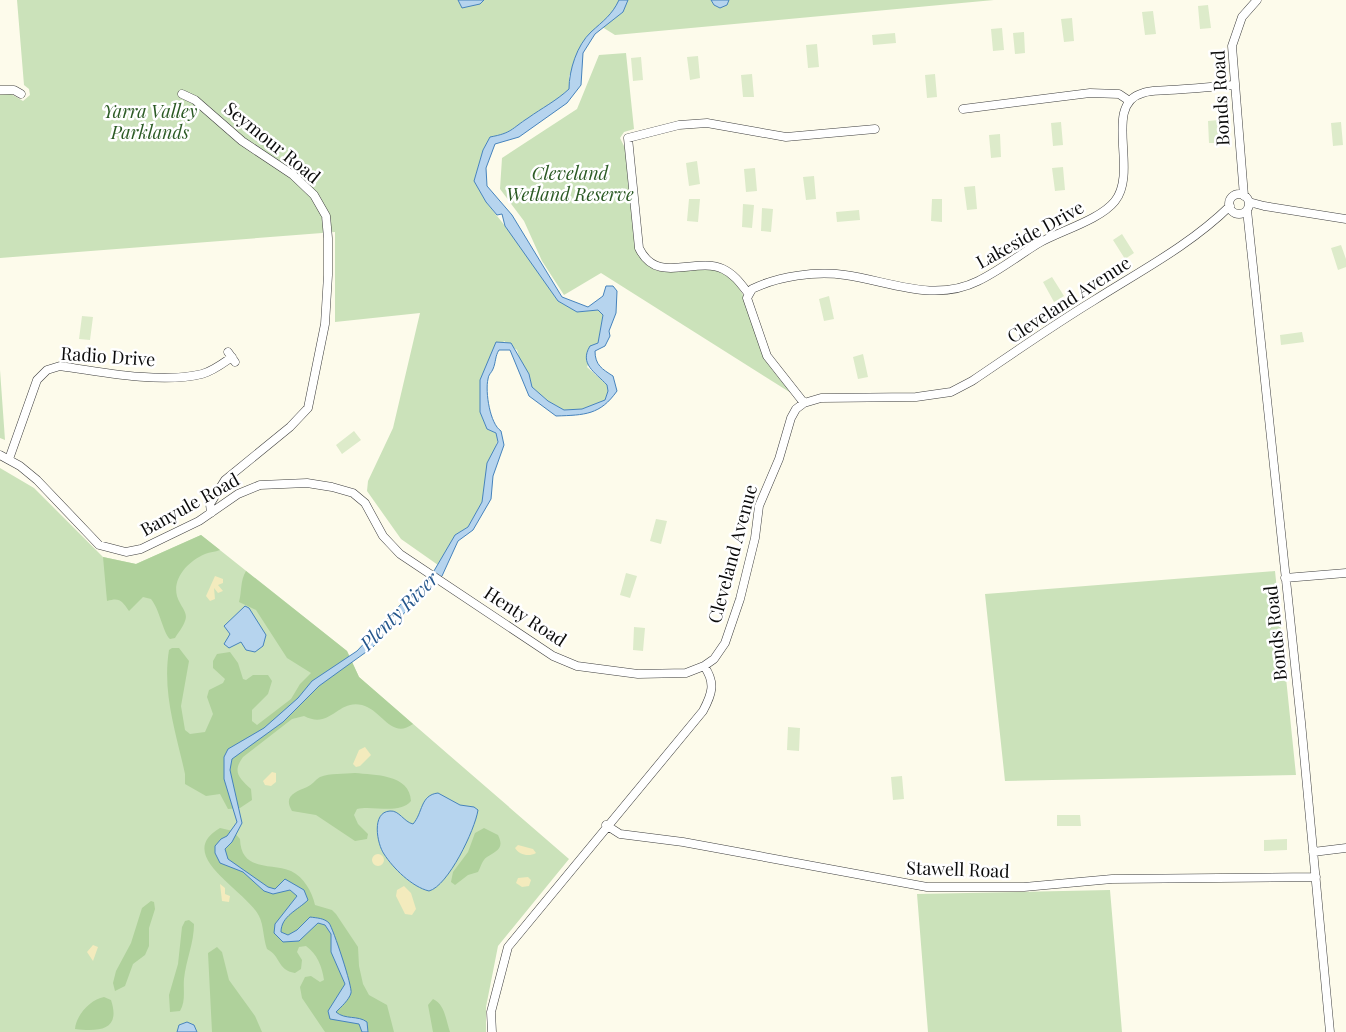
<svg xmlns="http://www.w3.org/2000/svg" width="1346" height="1032" viewBox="0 0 1346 1032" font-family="'Playfair Display',serif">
  <rect width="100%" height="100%" fill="#fdfbeb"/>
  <path fill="#cbe2ba" d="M17 0H994L615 35 599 25 569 76V89C556 101 543 108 528 118 511 129 512 133 490 137L483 150 474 181 486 202 524 250 558 301 577 312 598 310 603 315 598 343 587 367 607 385 608 391 605 400 582 409 564 410 548 401 532 387 529 374 521 363 517 350 504 341 480 380V412L487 429 496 433 498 439 486 476 482 502 468 527 455 535 438 565 401 539 367 491 368 481 393 428 420 313 335 322V232L0 258V95L11 94 23 101 30 95 29 89 24 85Z
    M626 53 634 129 624 132 620 138 625 148 637 248C654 293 691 258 722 273 751 288 751 327 762 353 768 367 782 381 791 393L601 273 564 295 542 261 524 221 500 189 502 158 577 109 599 55Z
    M0 370 5 440 0 438Z
    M0 468 34 488 103 557 136 564 201 535 347 651 359 677 569 859 498 946 486 1007V1032H0Z
    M1275 571 1296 775 1005 781 985 594Z
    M1110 890 1122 1032H928L917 894Z"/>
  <path fill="#afd19b" d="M201 535 220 550C215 552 210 552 205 554 186 562 168 583 180 603 183 609 188 614 185 621 183 627 178 633 175 638L170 639C163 633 160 610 151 599L143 597 129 611C122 601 120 597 107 601L103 557 136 564Z
    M246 571 347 651 359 677 413 724C391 740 382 710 362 705 337 699 331 730 304 716L292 719 243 757C232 772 239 778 251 789L252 800 240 808 228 809 220 794 206 796 185 784V774C176 732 162 693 169 650L172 648H179L189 661 181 706 185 730 190 734 205 732 213 714 207 697 209 690 223 683 225 679 213 668V661L217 654 230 652 238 663 243 679 246 680 253 675H268L272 681 268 694 252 710V721L257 725 291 699 300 684 311 673 287 658 256 610 239 602C242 591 240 581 246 571Z
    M355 773C374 775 410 774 411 801 399 815 373 805 357 809L354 815 358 824 368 834 367 839 355 841 316 815 292 811C283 796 295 792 307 787 312 785 315 780 320 777 330 773 344 774 355 773Z
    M220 828 233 831 240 839C241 872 271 863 291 871 304 877 312 892 315 905L332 910 336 914 358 947 359 966 363 984 369 995 387 1005 394 1032H325L302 998 300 987 305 977 311 976 320 982 324 980C322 966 317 954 306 946L299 947 297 952 302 960 301 969 295 973C277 970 281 956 267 949 263 938 264 926 259 916 246 890 173 855 220 828Z
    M484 828 498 835C505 849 496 851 487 857 482 860 481 867 478 872L468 875 455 885 451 882 453 872 468 852 475 833Z
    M151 901 154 902 155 909 149 928V946L145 955 133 964 125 986 115 991 113 983 116 971 131 943 142 908Z
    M189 920 194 924C194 943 186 960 184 979 183 990 186 1001 180 1011L170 1012 169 995 178 964 182 927 185 921Z
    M217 947 222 952 229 980 255 1016 262 1032H212L208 953Z
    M104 997 111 1000C121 1030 100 1032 75 1029 76 1015 91 999 104 997Z
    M433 999C445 1004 446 1021 450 1032H433L428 1005Z"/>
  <path fill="#f3ebbd" d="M215 576 223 579V583L218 585 223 591 218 593 214 588 215 599 210 601 206 596Z
    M365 747 371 755 360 766 356 767 353 764 359 750Z
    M272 772 276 773V782L271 786 265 785 263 781Z
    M518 845 533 849 536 853C529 857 519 855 515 848Z
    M372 860a6 6 0 1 1 12 0a6 6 0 1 1-12 0Z
    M528 877 531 880 529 886 522 887 516 883 518 878Z
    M220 884 225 888V894L230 896 229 902 222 901Z
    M404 886 411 893 416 909 412 915 405 914 396 896 397 890Z
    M93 945 98 947 93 961 87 952Z"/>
  <path fill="#ddebca" d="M1208 5 1211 28 1200 29 1198 6Z
    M1153 11 1156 34 1145 35 1142 12Z
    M1072 18 1074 41 1064 42 1061 19Z
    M1002 28 1004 50 993 51 991 29Z
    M1024 32 1025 53 1015 54 1013 33Z
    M895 33 896 43 873 45 872 35Z
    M817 44 819 67 808 68 806 45Z
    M698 56 700 78 690 80 687 57Z
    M641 57 643 80 633 81 631 58Z
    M752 74 754 97H743L741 75Z
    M935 74 937 97 927 98 925 75Z
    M1219 120 1220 143H1209L1208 121Z
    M1061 122 1063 145 1053 146 1051 123Z
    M1341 122 1343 145 1333 146 1331 123Z
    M1000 134 1001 157 991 158 989 135Z
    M697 161 700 184 689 186 686 163Z
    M1063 167 1065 190 1055 191 1052 168Z
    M755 168 757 191 746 192 744 169Z
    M814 176 816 199 806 200 803 177Z
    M975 186 977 209 967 210 964 187Z
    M689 199H700L698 222 687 221Z
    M932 199H942V222L931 221Z
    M743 204 754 205 752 228 742 227Z
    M762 208 773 209 771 232 761 231Z
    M859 210 860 220 837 222 836 212Z
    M1122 234 1134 253 1125 259 1113 240Z
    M1341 245 1346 259V267L1338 270 1331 248Z
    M1052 277 1064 296 1054 302 1043 282Z
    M829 296 834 319 824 321 819 299Z
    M82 316 93 317 90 340 79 339Z
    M1302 332 1304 342 1281 345 1280 335Z
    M863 354 868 377 858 379 853 357Z
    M354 431 361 440 342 454 336 445Z
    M656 519 667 521 661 544 650 541Z
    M626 573 637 576 630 598 620 595Z
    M634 627 645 628 643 651 633 650Z
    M788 727 800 728 799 751 787 750Z
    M902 776 904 799 893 800 891 777Z
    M1057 815H1080L1081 826H1057Z
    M1287 839V850L1264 851V840Z"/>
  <path fill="#b6d4ee" stroke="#4683bc" d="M458 0H484L480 4 462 8Z
    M619 0H628L623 12 595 34 583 53 581 85 567 103 519 137 495 144 486 168 487 186 512 215 562 297 588 307 603 296 606 286H613L617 291 616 313 609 331 610 336 605 346 595 351C595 365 602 369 613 376L617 391C600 415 585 415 556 416L529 396 510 350H499C495 356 496 362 493 369 492 372 488 375 488 379 485 392 490 424 501 431L504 445 493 476 491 499 473 530 458 541 442 576 407 610 373 647 319 686 283 722 232 759 230 770 242 823 232 842 225 849 228 859 268 887 275 889 285 879 304 890 308 900C298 910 281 916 281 932L288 935 297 930 310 917C317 918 324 918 329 923 333 928 353 988 351 993 349 1000 341 1007 336 1012 345 1020 358 1015 367 1022L368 1032H362L359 1024 330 1019 328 1011 345 984 331 952V934L325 925 318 923 299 941 283 942 274 933 275 924 297 896 290 890 273 894 264 891 243 872 220 863 215 853V846L221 839 227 836 237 822 224 779V757L228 749 264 728 298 698 312 681 357 651 403 602 431 576 455 535 468 527 482 502 487 463 498 442 496 433 487 429 480 412V380L496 342 511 343 529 374 532 387 548 401 564 410 582 409 605 400 608 391 607 385C595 372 579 364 590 346L598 343 603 315 598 310 577 312 558 301 505 226 502 214 497 215 486 202 474 181 483 150 490 137C512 133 511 129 528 118 542 108 556 101 569 89 569 70 577 45 591 32 603 21 612 15 619 0Z
    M711 0H729L727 5 720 8 714 5Z
    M245 606 249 608 266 635 263 646 255 652 246 650 241 642 229 648 224 644 230 634 224 626Z
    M438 793 460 805 474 807 478 810C475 830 448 886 429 891 412 887 393 868 384 854 377 844 371 812 390 811 399 810 404 822 413 824 423 813 420 795 438 793Z
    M187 1022 194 1025 197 1032H177L179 1025Z"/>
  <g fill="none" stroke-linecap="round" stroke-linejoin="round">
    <g stroke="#3e3e3e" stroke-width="9">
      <path id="minor" d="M0 90H14L21 94
        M182 94 195 100 242 141 293 175 314 195 326 216 328 238V275L325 324 308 408 290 427 225 480 210 504 211 513
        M963 109 1090 93 1119 94 1128 100
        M1229 204a10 10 0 1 1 20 0a10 10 0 1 1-20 0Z
        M1244 196 1232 46 1242 17 1257 0
        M1249 202 1264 206 1346 219
        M1247 210 1301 722 1330 1032
        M748 293C741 284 734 274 723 269 695 256 657 286 639 248L628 138 679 125 707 123 786 137 875 129
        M228 352 235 362
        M804 403 767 356 747 298 752 289C779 276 815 271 845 275 889 281 934 303 978 281 999 271 1019 255 1039 243 1060 231 1100 220 1115 201 1139 171 1102 104 1143 93 1151 90 1161 91 1169 90 1191 89 1212 87 1233 85
        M0 455 20 466 37 480 99 545 126 552 141 549 199 521 238 494 260 485 307 483 332 487 353 493 365 503 383 536 400 554 553 656 577 666 638 674 686 673 704 666 714 659 725 643 740 599 755 538 759 506 779 459 791 418 796 409 804 403 821 398 916 397 951 392 972 381C1012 354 1052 326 1093 301 1140 271 1189 246 1230 206
        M9 459 37 380 47 370 60 366C100 372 162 384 202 374 213 371 222 364 232 357
        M1285 578 1346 573
        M606 825 620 834 683 842 927 887H1024L1112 879 1316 877
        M1313 852 1346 848
        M492 1032 491 1012 508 947 703 711C712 694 716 683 704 666"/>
    </g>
    <use href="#minor" stroke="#fff" stroke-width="8"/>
  </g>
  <g text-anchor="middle" stroke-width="5" stroke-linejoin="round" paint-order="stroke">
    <g font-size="18" fill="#0b0b0b" stroke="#fff">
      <text transform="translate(1221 98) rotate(-93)" y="6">Bonds Road</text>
      <text transform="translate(272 143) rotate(39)" y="6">Seymour Road</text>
      <text transform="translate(1030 235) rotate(-29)" y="6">Lakeside Drive</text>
      <text transform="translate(1069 300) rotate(-33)" y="6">Cleveland Avenue</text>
      <text transform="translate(108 357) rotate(4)" y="6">Radio Drive</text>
      <text transform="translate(190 505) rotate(-29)" y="6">Banyule Road</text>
      <text transform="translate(733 554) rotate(-75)" y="6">Cleveland Avenue</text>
      <text transform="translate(525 617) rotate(33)" y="6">Henty Road</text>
      <text transform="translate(1276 633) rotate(-96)" y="6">Bonds Road</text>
      <text transform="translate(958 870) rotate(2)" y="6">Stawell Road</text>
    </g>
    <g font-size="18" font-style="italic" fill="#2b5a24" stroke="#fff">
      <text x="150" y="118">Yarra Valley<tspan x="150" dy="21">Parklands</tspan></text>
      <text x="570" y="180">Cleveland<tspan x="570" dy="21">Wetland Reserve</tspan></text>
    </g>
    <g font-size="19" font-style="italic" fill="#24568c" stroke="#fff">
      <text transform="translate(399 611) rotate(-45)" y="7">Plenty River</text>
    </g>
  </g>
</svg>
